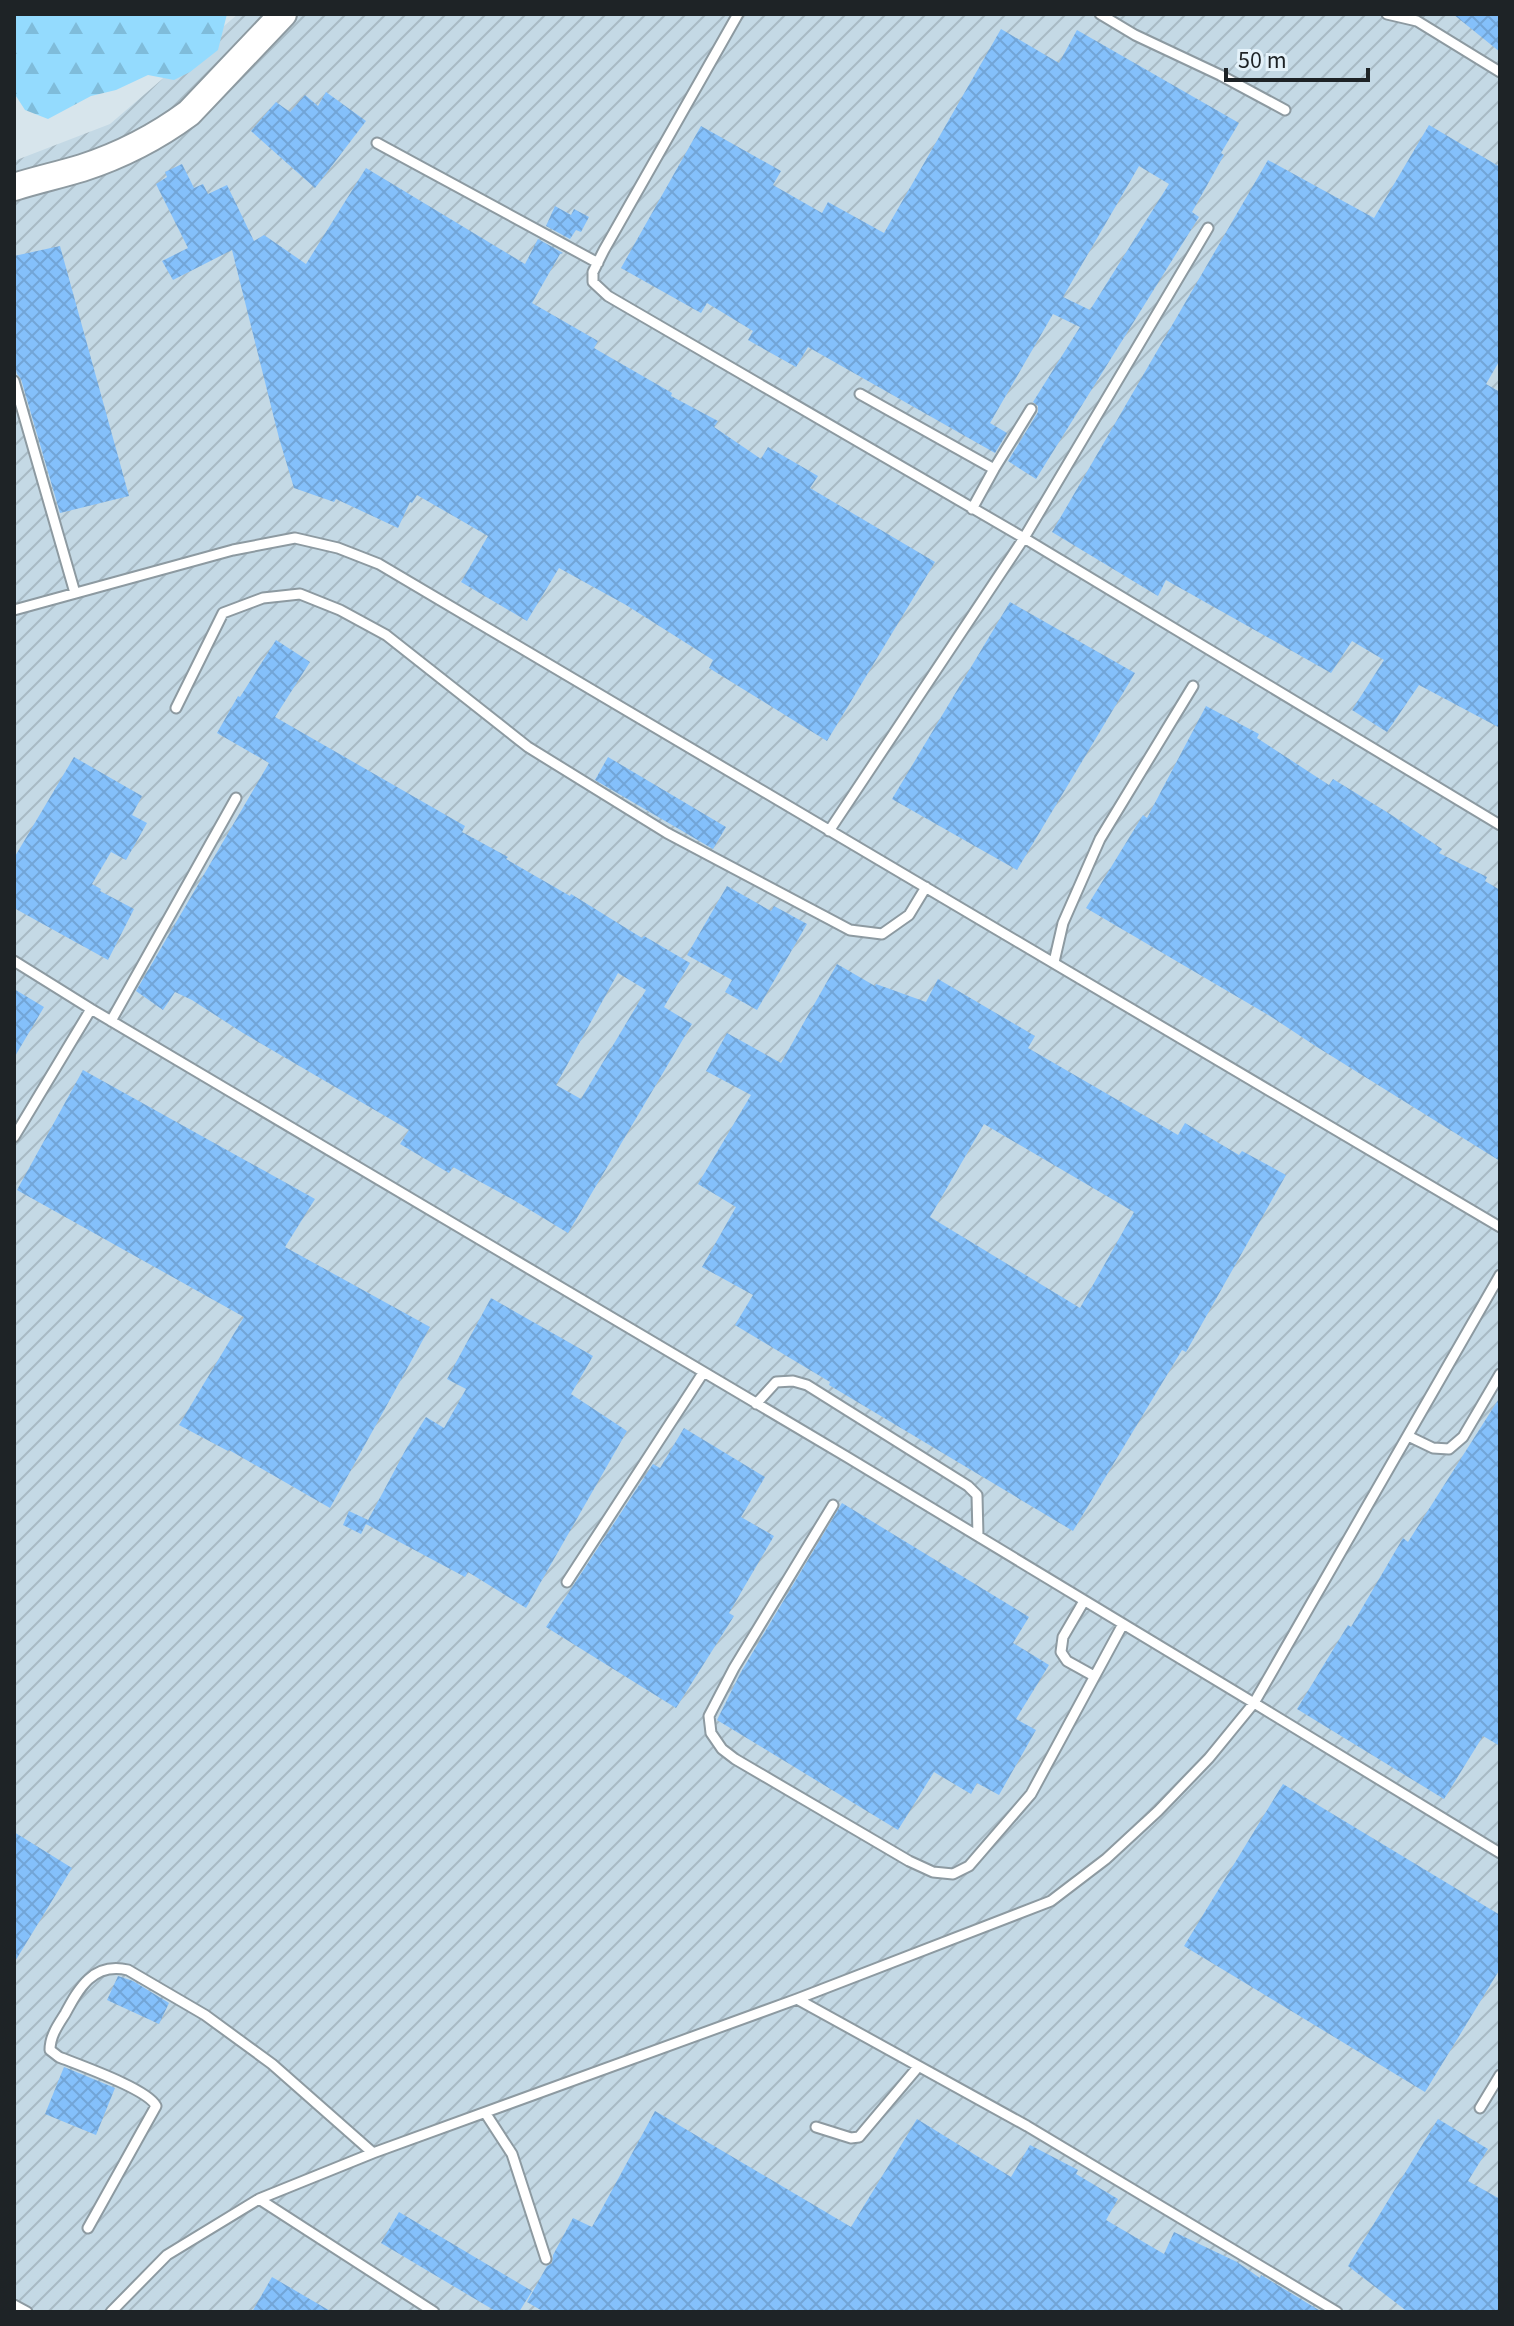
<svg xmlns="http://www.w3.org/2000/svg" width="1514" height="2326" viewBox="0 0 1514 2326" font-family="'Source Sans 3',sans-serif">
  <defs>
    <pattern id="industrial-furrows" width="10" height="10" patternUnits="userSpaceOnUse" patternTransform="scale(2)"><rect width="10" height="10" fill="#c4d9e5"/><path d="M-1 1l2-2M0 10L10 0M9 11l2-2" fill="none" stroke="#a8bac4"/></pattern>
    <pattern id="forest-firs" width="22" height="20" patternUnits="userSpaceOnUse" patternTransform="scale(2)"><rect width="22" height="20" fill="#94dbfe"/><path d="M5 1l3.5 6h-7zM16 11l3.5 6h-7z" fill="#7fbcda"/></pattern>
    <pattern id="building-cross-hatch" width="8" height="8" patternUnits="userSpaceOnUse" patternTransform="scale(2)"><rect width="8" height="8" fill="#84c0fb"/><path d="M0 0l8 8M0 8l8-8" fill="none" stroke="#72a5d7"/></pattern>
  </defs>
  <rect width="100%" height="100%" fill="#d7e5ec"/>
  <path fill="url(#industrial-furrows)" d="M238 14H1500V2312H14V161L110 124Z"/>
  <path fill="url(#forest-firs)" d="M14 14H227L218 50 190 72 174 80 148 75 116 90 91 96 48 119 25 110 14 93Z"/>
  <path fill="url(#building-cross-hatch)" fill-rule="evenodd" d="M1453 14H1500V52Z
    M1001 29 1059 63 1077 30 1239 123 1221 153 1224 155 1192 212 1199 217 1036 479 1008 461 1038 412V406L1033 402 1080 327 1053 314 990 423 1007 433 995 453 808 347 796 367 748 340 753 331 707 303 701 313 621 268 701 126 781 171 773 185 822 213 828 202 884 233ZM1139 166 1169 184 1090 310 1063 297Z
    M326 92 366 121 315 188 251 131 276 102 290 112 305 95 318 106Z
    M1429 125 1500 167V360L1486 384 1500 392V728L1419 685 1387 732 1352 710 1384 660 1352 641 1331 673 1166 580 1158 596 1052 532 1268 160 1374 218Z
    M182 164 194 188 203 184 208 194 227 185 254 241 264 235 306 264 366 168 525 264 538 239 563 253 560 254 532 303 598 341 594 348 672 393 671 396 718 421 714 427 761 459 768 447 818 476 810 488 935 562 827 741 709 668 713 660 626 605 559 568 527 621 461 582 488 536 417 495 412 503 410 502 398 528 336 499 334 502 294 488 279 438 232 250 173 280 162 261 188 248 156 184 167 177 165 172Z
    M555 206 571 215 574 209 589 217 581 232 576 230 570 239 546 226Z
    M60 246 129 496 60 513 21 379 17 374 14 362V256Z
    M1010 602 1135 673 1017 870 892 799Z
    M276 640 310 662 275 717 465 826 462 832 508 857 506 859 570 896 571 894 642 938 644 936 690 963 664 1007 692 1024 568 1233 512 1199 453 1167 449 1173 400 1144 409 1130 243 1033 192 1000 175 992 163 1010 136 991 269 763 217 733 238 696 240 697ZM618 973 646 990 581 1099 556 1085Z
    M1206 706 1259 734 1257 738 1329 785 1333 779 1390 814 1442 849 1439 853 1487 877 1485 881 1500 890V1161L1317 1047 1270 1016 1086 908 1143 815 1147 818Z
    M74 757 142 796 132 815 147 823 126 860 111 852 92 884 101 889 100 891 134 909 108 960 14 908V858Z
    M608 757 726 827 713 849 595 780Z
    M727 886 771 911 774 906 807 924 757 1010 725 992 732 980 687 955Z
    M837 964 875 986 876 984 926 1002 938 979 1035 1036 1028 1048 1178 1135 1185 1123 1239 1155 1242 1151 1286 1175 1186 1352 1182 1350 1073 1531 829 1385 830 1382 735 1325 753 1295 702 1267 736 1207 698 1184 751 1095 706 1071 727 1033 781 1063ZM984 1124 1134 1212 1080 1308 930 1217Z
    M14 989 44 1007 14 1058Z
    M83 1070 315 1199 285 1247 430 1327 330 1508 229 1450 228 1451 179 1425 244 1317 17 1190Z
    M491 1298 593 1356 571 1394 627 1431 526 1608 468 1572 465 1577 366 1524 406 1449 426 1417 444 1428 466 1389 447 1379Z
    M1500 1397V1746L1483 1736 1444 1799 1297 1709 1348 1625 1351 1627 1403 1538 1408 1542Z
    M684 1428 765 1477 741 1517 774 1536 729 1613 734 1616 676 1708 546 1627 653 1464 660 1468Z
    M842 1503 1029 1617 1013 1643 1049 1665 1016 1719 1036 1730 999 1795 977 1783 971 1794 934 1772 898 1830 717 1720 741 1672Z
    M349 1511 368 1520 361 1534 343 1525Z
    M1283 1784 1500 1915V1969L1425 2092 1184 1946Z
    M14 1832 72 1868 14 1963Z
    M118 1976 133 1981 169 2003 159 2024 107 2000Z
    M64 2067 115 2088 96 2135 45 2114Z
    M655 2111 851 2227 917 2119 1011 2177 1030 2145 1078 2170 1076 2174 1118 2199 1106 2220 1164 2254 1174 2232 1237 2262 1260 2278 1261 2275 1322 2312H544L527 2302 547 2266 552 2263 553 2255 573 2218 592 2227Z
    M1438 2119 1488 2149 1468 2181 1500 2199V2312H1408L1348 2266Z
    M399 2212 532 2291 519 2312H497L381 2243Z
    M272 2277 332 2312H252Z"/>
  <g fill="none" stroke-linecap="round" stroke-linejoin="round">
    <g stroke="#8d9aa1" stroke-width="13">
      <path id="lane" d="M738 14 604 250 593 272V282L608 296 1024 538 1208 228
        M1100 14 1135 35 1220 75 1285 110
        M1387 14 1417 21 1500 72
        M377 143 598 263
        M14 381 75 593
        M860 394 994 469 972 509
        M994 469 1031 409
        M14 610 233 550 295 538 338 548 379 564 1500 1227
        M176 708 223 613 263 598 300 594 340 610 386 635 528 747 667 833 850 930 882 934 909 915 926 887
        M829 831 1024 538 1500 825
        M14 961 91 1009 847 1457 1254 1703 1500 1853
        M1054 962 1063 923 1100 839 1193 686
        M111 1021 236 798
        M14 1137 91 1009
        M756 1404 776 1382 793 1381 807 1385 968 1486 977 1495 978 1536
        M1408 1436 1433 1448 1449 1449 1463 1437 1500 1374
        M833 1505 734 1668 709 1716 711 1733 722 1749 735 1759 909 1861 933 1872 953 1874 969 1866 1031 1794 1123 1624
        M567 1582 703 1373
        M1084 1601 1063 1637 1061 1652 1067 1661 1094 1676
        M797 1999 1027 2126 1337 2312
        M1480 2108 1500 2075
        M486 2114 512 2154 546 2259
        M816 2127 851 2138 859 2137 918 2067
        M259 2199 434 2312
        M88 2228 156 2106C148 2089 79 2065 59 2057L50 2050C50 2036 58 2025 65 2014 79 1988 93 1962 128 1970L205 2015 272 2064 373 2153
        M14 2305 27 2312
        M111 2312 167 2255 259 2199 373 2153 797 1999 1051 1901 1106 1859 1158 1811 1209 1758 1254 1703 1500 1275"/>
    </g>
    <g stroke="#8d9aa1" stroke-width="30">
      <path id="secondary" d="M14 187C36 180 59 175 82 168 119 156 158 136 189 113L283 14"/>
    </g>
    <use href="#lane" stroke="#fff" stroke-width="9"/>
    <use href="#secondary" stroke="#fff" stroke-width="26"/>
  </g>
  <rect width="1514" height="2326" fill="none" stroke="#1e2326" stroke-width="32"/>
  <path d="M1226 68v12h142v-12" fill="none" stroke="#1e2326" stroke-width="4"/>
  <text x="1238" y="68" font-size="24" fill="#1e2326" stroke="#e4f2fa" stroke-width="6" paint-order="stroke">50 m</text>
</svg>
